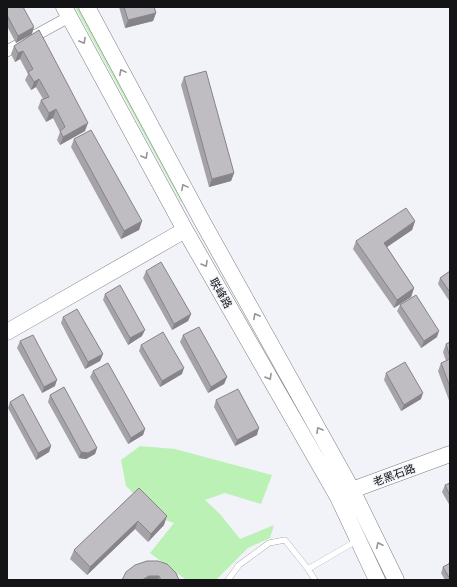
<svg xmlns="http://www.w3.org/2000/svg" width="457" height="587" viewBox="0 0 457 587" font-family="Karla,'Noto Sans SC',sans-serif">
  <rect width="100%" height="100%" fill="#f1f3f8"/>
  <path fill="#bcf1b5" d="M75 7H81L186 199 181 202Z
    M140 446 175 449 272 475 261 504 225 493 205 500 220 514 240 539 274 525 270 538 248 548 216 580 185 579 150 553 174 523 157 517 126 486 121 460Z"/>
  <g fill="none" stroke-linecap="round" stroke-linejoin="round">
    <g stroke="#7e7f84" stroke-width="6">
      <path id="lane" d="M308 569 358 540
        M228 580 239 565 269 543 285 540 308 569 315 580"/>
    </g>
    <g stroke="#7e7f84" stroke-width="12">
      <path id="street" d="M7 51 69 17"/>
    </g>
    <g stroke="#7e7f84" stroke-width="17">
      <path id="secondary" d="M64 7 185 230 338 497 377 580
        M87 7 202 221 352 490 396 580
        M7 332 185 230
        M343 495 352 490 450 454"/>
    </g>
    <use href="#lane" stroke="#fff" stroke-width="5.5"/>
    <use href="#street" stroke="#fff" stroke-width="11"/>
    <use href="#secondary" stroke="#fff" stroke-width="16"/>
  </g>
  <path fill="#a5a3a7" d="M7 7 32 34 16 43 7 26Z
    M119 7H154L156 13 153 21 125 28Z
    M39 30 85 131 60 145 57 140 60 132 53 118 46 122 38 108 41 100 43 99 36 87 31 90 25 80 28 74 20 59 15 62 11 54 14 46Z
    M184 77 234 173 231 181 209 187 181 85Z
    M74 139 142 221 139 230 121 239 71 147Z
    M415 221 412 230 387 247 414 288 411 297 394 308 353 249 356 241Z
    M146 271 191 314 188 321 172 330 143 278Z
    M450 271V302L438 284 440 278Z
    M105 294 142 336 128 345 103 300Z
    M400 305 437 337 421 348 397 311Z
    M63 317 103 354 100 361 85 369 61 323Z
    M183 335 227 377 224 384 208 393 180 342Z
    M20 341 55 386 42 393 17 348Z
    M450 342V403L438 371 441 363 446 361 443 352 446 344Z
    M141 345 182 374 160 387 139 351Z
    M93 371 145 429 143 435 128 444 90 377Z
    M386 373 421 399 401 411 384 380Z
    M50 395 97 448 95 454 86 459 79 458 48 402Z
    M216 400 257 435 235 446 214 407Z
    M10 402 51 446 49 452 36 460 8 408Z
    M450 483V506L442 492 445 485Z
    M139 488 164 525 148 542 135 529 87 575 70 559 74 550Z
    M450 563V580H445L441 573 443 567Z
    M135 565 179 580H122Z"/>
  <path fill="#868488" d="M156 13 153 21 125 28 128 20Z
    M34 27 32 34 16 43 18 36Z
    M23 51 20 59 15 62 18 53Z
    M39 79 36 87 31 90 34 82Z
    M56 109 53 118 46 122 49 113Z
    M88 123 85 131 60 145 63 137Z
    M234 173 231 181 209 187 212 179Z
    M142 221 139 230 121 239 124 231Z
    M415 221 412 230 381 251 384 243Z
    M414 288 411 297 394 308 397 300Z
    M191 314 188 321 172 330 174 324Z
    M145 330 142 336 128 345 130 338Z
    M439 331 437 337 421 348 424 341Z
    M103 354 100 361 85 369 88 362Z
    M184 368 182 374 160 387 162 381Z
    M227 377 224 384 208 393 211 387Z
    M57 380 55 386 42 393 44 387Z
    M423 393 421 399 401 411 404 405Z
    M259 428 257 435 235 446 237 440Z
    M145 429 143 435 128 444 131 438Z
    M51 446 49 452 36 460 38 453Z
    M97 448 95 454 86 459 79 458 81 452Z
    M167 516 164 525 148 542 151 534Z
    M138 521 135 529 87 575 90 567Z
    M149 576H159L158 580H142Z"/>
  <path fill="#c0bdc2" stroke="#868488" d="M7 7H23L34 27 18 36 7 15Z
    M124 7H154L156 13 128 20Z
    M39 30 88 123 63 137 60 131 65 127 56 109 49 113 41 100 49 97 39 79 34 82 28 72 33 69 23 51 18 53 14 46Z
    M206 71 234 173 212 179 184 77Z
    M91 130 142 221 124 231 74 139Z
    M406 208 415 221 384 243 414 288 397 300 356 241Z
    M161 262 191 314 174 324 146 271Z
    M450 271V292L440 278Z
    M120 285 145 330 130 338 105 294Z
    M416 295 439 331 424 341 400 305Z
    M77 309 103 354 88 362 63 317Z
    M199 327 227 377 211 387 183 335Z
    M163 332 184 368 162 381 141 345Z
    M33 335 57 380 44 387 20 341Z
    M450 342V357L446 344Z
    M450 359V387L441 363Z
    M405 362 423 393 404 405 386 373Z
    M108 363 145 429 131 438 93 371Z
    M64 387 97 448 88 453 81 452 50 395Z
    M238 389 259 428 237 440 216 400Z
    M23 394 51 446 38 453 10 402Z
    M450 483V496L445 485Z
    M139 488 167 516 151 534 138 521 90 567 74 550Z
    M147 561H158L167 564 176 573 179 580H161L159 576H149L142 580H122L126 572 135 565Z
    M450 563V579L443 567Z"/>
  <defs><path id="oneway-chevron" d="M-2-3.5L2.5 0L-2 3.5" fill="none" stroke-width="1.6" stroke-linecap="round" stroke-linejoin="round"/></defs>
  <g stroke="#959596">
    <use href="#oneway-chevron" transform="translate(83 41) rotate(61)"/>
    <use href="#oneway-chevron" transform="translate(122 72) rotate(-118)"/>
    <use href="#oneway-chevron" transform="translate(145 156) rotate(61)"/>
    <use href="#oneway-chevron" transform="translate(184 187) rotate(-118)"/>
    <use href="#oneway-chevron" transform="translate(205 264) rotate(60)"/>
    <use href="#oneway-chevron" transform="translate(256 316) rotate(-119)"/>
    <use href="#oneway-chevron" transform="translate(269 377) rotate(60)"/>
    <use href="#oneway-chevron" transform="translate(319 430) rotate(-119)"/>
    <use href="#oneway-chevron" transform="translate(379 545) rotate(-116)"/>
  </g>
  <g text-anchor="middle" stroke-width="3" stroke-linejoin="round" paint-order="stroke">
    <g font-size="11" fill="#141416" stroke="#f1f3f8">
      <text transform="translate(221 293) rotate(60)" y="4">联峰路</text>
      <text transform="translate(394 475) rotate(-20)" y="4">老黑石路</text>
    </g>
  </g>
  <rect width="457" height="587" fill="none" stroke="#141416" stroke-width="16"/>
</svg>
